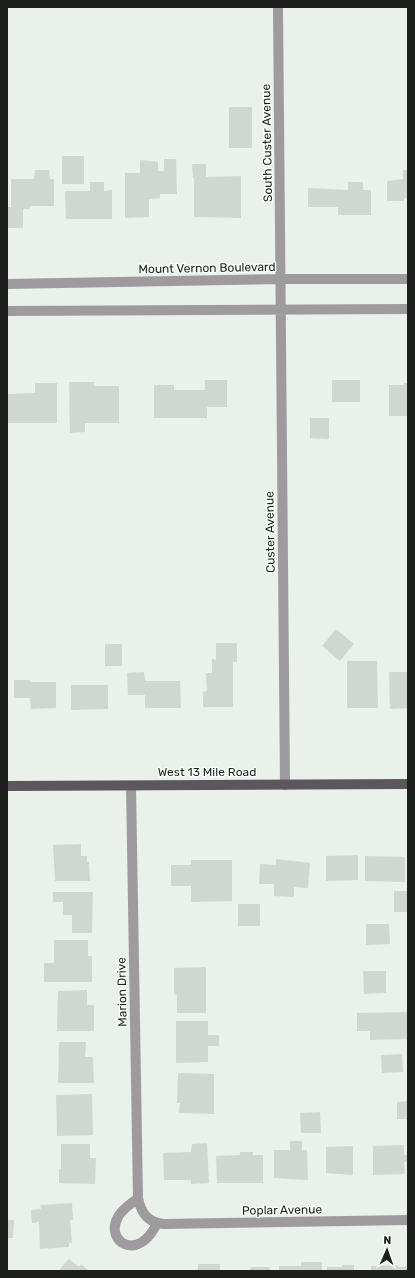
<svg xmlns="http://www.w3.org/2000/svg" width="415" height="1278" viewBox="0 0 415 1278" font-family="Rubik,sans-serif">
  <rect width="100%" height="100%" fill="#eaf0ea"/>
  <path fill="#d0d6d0" d="M229 107H252V148H229Z
    M62 156H84V184H62Z
    M164 159H176L177 194H160V198L149 199V217L125 218V173H140V160L158 162V171H164Z
    M192 164H206V177L241 176V218L194 217V178H193Z
    M35 170H49L50 179H54V206H30V209H23V228H7V207H11V179H34Z
    M403 170H408V198H404V201H387V181L403 179Z
    M90 182H104V191L112 190V219H66L65 191H90Z
    M348 182H363V190H371V215H338V207H308V188L348 190Z
    M205 380H227V407H207V418H154V385H174V390H205Z
    M332 380H360V402H332Z
    M69 382H94V386H119V423H85V432L70 433Z
    M35 383H57V423H7V394L35 393Z
    M404 383H408V416H389V385H404Z
    M310 418H329V439L310 438Z
    M336 629 354 644 340 661 322 646Z
    M216 643H237V662H233V707H203V692L207 691 206 673H212V659L216 660Z
    M105 644H122V666H105Z
    M347 661H377L378 708H347Z
    M144 672 145 681H180L181 708H145V695H128L127 673Z
    M389 672H408V708L390 709Z
    M14 680H30V682H56V708L31 709 30 698H14Z
    M71 685H108V709L71 710Z
    M81 844V856H87V862H89L90 881H55L53 845Z
    M358 855V880L326 881V856Z
    M365 856 405 857V882L365 881Z
    M276 859 310 863 308 888 294 887V897L274 896V884H259L260 864 276 865Z
    M191 860H232V901L191 902V886H171V865H191Z
    M394 891H408V912H394Z
    M53 892H93L92 933H72V915H63V902H53Z
    M238 904H260V926H238Z
    M366 924H389L390 944 366 945Z
    M54 940H88V956H92V982H44V963H54Z
    M206 967V1013H177V995L174 994V968Z
    M363 971H386V993L364 994Z
    M87 990V1005H94V1031H57L58 991Z
    M408 1012V1039L370 1040V1031H357V1013Z
    M176 1021H208V1035H219V1046H208V1062L176 1063Z
    M59 1042H86L85 1057H93L94 1083H58Z
    M402 1054 403 1072 382 1073 381 1055Z
    M178 1073 214 1074V1114L179 1113 180 1103H177Z
    M92 1094 93 1135 57 1136 56 1095Z
    M408 1101V1119H397V1102Z
    M320 1112 321 1133H301L300 1113Z
    M290 1141H302V1150H307L308 1180 274 1178V1150H290Z
    M207 1143 209 1183 191 1184V1180H164L163 1153 191 1152 192 1144Z
    M61 1144H90V1158H96L95 1184 59 1183V1169H61Z
    M404 1145V1155H408V1162H404L405 1174 373 1175V1146Z
    M353 1146V1175L326 1173V1147Z
    M240 1152H253V1155H263V1183H217L216 1156 240 1155Z
    M72 1203 73 1220H70L72 1243H69V1247L40 1249 39 1222 32 1223 31 1210 41 1209 40 1205Z
    M7 1220H14L13 1238H7Z
    M69 1259 79 1267 81 1264 89 1271H58Z
    M301 1262H322V1271H279V1266H301Z
    M198 1264H220V1271H198Z
    M342 1265H354V1271H327V1267H342Z
    M398 1265V1267L408 1266V1271H371V1266Z
    M251 1267H270L269 1271H250Z"/>
  <g fill="none" stroke-linecap="round" stroke-linejoin="round">
    <path stroke="#9e9b9e" stroke-width="10" d="M278 7 285 785
      M7 284 282 279H408
      M7 311 408 309
      M131 786 138 1198C141 1213 148 1223 164 1224L408 1220
      M138 1198C132 1203 122 1209 118 1217 104 1242 139 1263 157 1223"/>
    <path stroke="#5c575c" stroke-width="10" d="M7 786 408 784"/>
  </g>
  <g text-anchor="middle" stroke-width="3" stroke-linejoin="round" paint-order="stroke">
    <g font-size="12" fill="#1e201e" stroke="#f7fef8">
      <text transform="translate(267 143) rotate(-91)" y="4">South Custer Avenue</text>
      <text transform="translate(207 268) rotate(-1)" y="4">Mount Vernon Boulevard</text>
      <text transform="translate(270 532) rotate(-91)" y="4">Custer Avenue</text>
      <text x="207" y="776">West 13 Mile Road</text>
      <text transform="translate(122 992) rotate(-91)" y="4">Marion Drive</text>
      <text transform="translate(282 1210) rotate(-1)" y="4">Poplar Avenue</text>
    </g>
  </g>
  <rect width="415" height="1278" fill="none" stroke="#1e201e" stroke-width="16"/>
  <g transform="translate(387 1250) rotate(2)" stroke="#f7fef8" stroke-width="3" paint-order="stroke">
  <path d="M0-3L7 15L0 10L-7 15Z" fill="#1e201e"/>
  <text y="-6" font-size="11" font-weight="bold" text-anchor="middle" fill="#1e201e">N</text>
  </g>
</svg>
